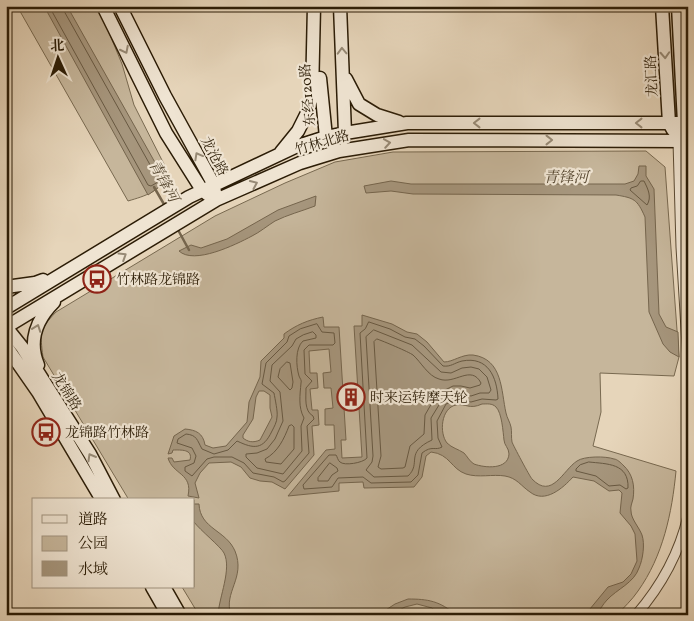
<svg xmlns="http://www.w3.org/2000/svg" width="694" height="621" viewBox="0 0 694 621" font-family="Vollkorn,'Noto Serif SC',serif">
  <rect width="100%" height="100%" fill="#e6d5ba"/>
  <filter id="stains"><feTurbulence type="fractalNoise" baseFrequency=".004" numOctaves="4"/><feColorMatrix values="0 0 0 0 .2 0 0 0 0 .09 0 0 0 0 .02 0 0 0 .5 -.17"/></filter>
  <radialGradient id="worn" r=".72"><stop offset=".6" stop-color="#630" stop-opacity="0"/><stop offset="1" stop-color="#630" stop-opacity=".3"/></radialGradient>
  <path fill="#c6b69b" stroke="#786950" d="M17 6H98L122 64 134 105 168 172C163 191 145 196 128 201Z
    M646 151 665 167 679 357 674 376 600 373 601 412 593 446 676 471C672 513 663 556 638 591 632 600 624 607 617 615H199L182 587H194V500H129L43 357C40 333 39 330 56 312L215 216 285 183 335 162 393 152Z"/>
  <path fill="#a6967d" stroke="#75654d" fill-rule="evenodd" d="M44 6H67L166 182 148 195Z
    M639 166H646V176L654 189 659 314 666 327 678 332 679 357 670 352 663 344 649 312 645 217C637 199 634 198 616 195L413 194 391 191 366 193 364 186 391 181 411 184H625L634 181 638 174Z
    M316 196 315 206C302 211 287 215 275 221 267 226 260 232 252 236 235 245 194 265 179 251L191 245 201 248 227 239 278 210Z
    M362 315 392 324 407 332 417 334 427 342 444 362C453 362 462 354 473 355 503 359 501 391 506 413 507 418 510 422 511 427 512 432 511 437 512 442 513 445 530 477 532 479 552 500 563 470 577 461 584 456 606 456 614 459 617 459 621 463 623 465 633 474 635 486 633 499 632 503 630 507 631 511 631 519 639 527 642 535 645 544 643 559 639 568 634 583 617 589 607 600 603 604 600 610 596 615H585L608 587 623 582 631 574 637 561 635 534 631 526 620 513 622 493 619 490 609 491 594 481 573 477C563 488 545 504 530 492 521 486 517 478 505 476 493 474 478 478 466 474 451 469 450 454 431 452L426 456 422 477 414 487 364 488 363 482 339 483V491L288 496 326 450 335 449 334 425H325V409L333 408 331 388H324L323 373 331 372 329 349 309 351 310 373H317L318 388 310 389 312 410H318L319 425 312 426 314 455 285 489 272 482 260 481 250 478 241 467 231 462 209 463 200 473 195 483 199 498 188 496C193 473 173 475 168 458H172L174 462 190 460C193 449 181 450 173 450L172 453 168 454 174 436 185 429C196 430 203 433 205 445L213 448 226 446 247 422 249 402 260 377 261 361 284 338V334C296 325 308 320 323 317L324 327H339L346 440H341L342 458 362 457 354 326H362ZM259 391H264L270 395V408L272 417 260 440C253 443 248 442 243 438V435L253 419 256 397ZM482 404C487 404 492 403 496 407 502 413 503 432 504 440 504 445 509 448 509 454 508 470 485 468 474 464 470 462 467 456 464 453 458 449 452 448 447 443 439 433 441 408 456 405 466 403 469 410 482 404Z
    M194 504H199C200 529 226 530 235 551 246 578 223 592 231 615H218C219 597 232 569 224 553 221 547 200 530 194 522Z
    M408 599C428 599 440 601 456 615H440L432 608 417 604 405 607 390 615H378L395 604Z"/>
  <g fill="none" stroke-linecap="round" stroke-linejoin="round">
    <path stroke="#685942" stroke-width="1" d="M49 6 148 185 151 186 158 182V179L64 11 63 6
      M641 181H644C648 189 652 197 647 205L630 190 631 188 637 186Z
      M369 322 390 329 405 337 415 339 424 346 443 366C451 367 454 363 462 361 488 356 497 377 498 399L496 400 482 399 471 402 457 400 446 404 437 421 438 438 442 447C435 451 432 445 422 453L418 475 411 482 371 483 363 477 338 478 332 487 304 489 303 485 329 455H336C337 456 338 461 340 462 344 466 363 463 367 458L360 333 365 329Z
      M317 324 322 332 334 333 335 343 333 345H309L304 350 305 374 312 381 306 388C306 398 304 411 313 416L314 419 307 426 309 453 285 481 283 482 274 477 253 473 244 463 232 457H214L207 459 192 476 185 471V467L194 463 196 456 192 448 177 443 178 439 186 434C197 435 197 440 202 449L214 454 228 450 237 441C254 449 263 450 272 431 274 427 277 422 277 417 278 412 275 399 274 393L262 384 266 363 287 342 289 336 300 329Z
      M374 330 412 345 441 372 451 373 462 368 471 367 479 369 487 377 491 390 489 393H480L471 396 456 393 442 400 431 418 432 440C404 453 422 463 408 476L374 477 366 470 372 462 373 456 366 337Z
      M313 332 316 335V338L303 341C295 348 296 366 299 376 300 379 302 380 301 383 300 395 298 407 304 418L301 426 302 451 283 474 257 468 246 457V454L257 453 267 449 275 439 283 421 280 392 270 381 272 365 292 346 296 339 303 335Z
      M377 339C383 341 409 352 413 355 421 362 428 376 439 379 455 385 471 364 481 383L480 385 470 388 461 386H453L437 394 425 415 424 434 410 446 405 467 403 468 381 469 378 467 381 456 374 342Z
      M287 362 290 363 293 382 292 388 290 390 278 377 280 369Z
      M292 425 294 427V449L281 464 266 462 265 459C278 452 284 439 289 426Z
      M589 462C607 464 629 463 628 488L626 489 620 485 609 486 596 476 576 471V469L580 465Z
      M330 463 337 468 338 471 332 475 328 481H318V478Z"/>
    <path stroke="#75654d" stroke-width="2.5" d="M154 187 165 206
      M177 228 189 250"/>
    <g stroke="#5a4a33" stroke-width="11">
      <path id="street" d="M684 123 678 141 681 247 688 362
        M636 615C662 585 679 554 688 516"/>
    </g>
    <g stroke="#2b1c06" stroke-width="15">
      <path id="secondary" d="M103 6 166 133 202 190 208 195
        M120 6 165 96 214 185 215 193
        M340 6 345 133 343 139
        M662 6 669 123 673 130
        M678 6 684 123
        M320 78 326 137 332 143
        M346 79 359 104 377 115 399 122
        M281 152 298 131 308 111 312 95 314 6
        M6 287 35 283 43 280
        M6 308 189 197 295 147 326 137 345 133 407 123H688
        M6 327 216 200 300 163 339 151 409 140 688 141
        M6 327 22 347 90 454 114 500
        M6 346 38 392 102 500
        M38 365C28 341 37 319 54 302
        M152 587 168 615
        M164 587 180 615"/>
    </g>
    <use href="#street" stroke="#efe4d2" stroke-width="9"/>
    <use href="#secondary" stroke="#efe4d2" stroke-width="12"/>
  </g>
  <defs><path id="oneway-chevron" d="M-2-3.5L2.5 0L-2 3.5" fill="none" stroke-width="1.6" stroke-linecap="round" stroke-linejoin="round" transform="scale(1.25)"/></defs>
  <g stroke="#978a76">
    <use href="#oneway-chevron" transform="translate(125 50) rotate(63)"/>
    <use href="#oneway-chevron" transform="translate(342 51) rotate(-92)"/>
    <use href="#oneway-chevron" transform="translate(665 55) rotate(87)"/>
    <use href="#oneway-chevron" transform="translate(477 123) rotate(180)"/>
    <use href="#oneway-chevron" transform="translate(639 123) rotate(180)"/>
    <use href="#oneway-chevron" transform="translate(549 140)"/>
    <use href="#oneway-chevron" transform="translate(387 143) rotate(-9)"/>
    <use href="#oneway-chevron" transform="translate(198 156) rotate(-119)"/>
    <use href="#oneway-chevron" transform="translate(254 184) rotate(-24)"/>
    <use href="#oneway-chevron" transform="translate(123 256) rotate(-32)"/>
    <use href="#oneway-chevron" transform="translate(37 328) rotate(-70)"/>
    <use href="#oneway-chevron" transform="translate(91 457) rotate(-120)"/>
  </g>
  <defs>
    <g id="bus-ring" transform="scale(1.4375)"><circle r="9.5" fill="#efe4d2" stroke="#8f2418" stroke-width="1.5"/><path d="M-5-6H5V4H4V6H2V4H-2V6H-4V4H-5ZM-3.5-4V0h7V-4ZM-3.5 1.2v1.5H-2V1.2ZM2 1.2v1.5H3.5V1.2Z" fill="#8f2418"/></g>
    <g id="building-ring" transform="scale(1.4375)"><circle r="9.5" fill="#efe4d2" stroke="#8f2418" stroke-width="1.5"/><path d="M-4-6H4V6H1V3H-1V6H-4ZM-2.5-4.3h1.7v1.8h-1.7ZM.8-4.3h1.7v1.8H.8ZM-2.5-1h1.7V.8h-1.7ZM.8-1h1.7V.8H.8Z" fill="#8f2418"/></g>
  </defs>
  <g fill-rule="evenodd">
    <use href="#bus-ring" x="97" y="279"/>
    <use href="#building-ring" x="351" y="397"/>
    <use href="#bus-ring" x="46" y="432"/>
  </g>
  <g text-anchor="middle" stroke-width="4.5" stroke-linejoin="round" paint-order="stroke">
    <g font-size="14" fill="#2b1c06" stroke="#efe4d2">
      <text transform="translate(651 76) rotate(-93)" y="5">龙汇路</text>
      <text transform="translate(307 95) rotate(-95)" y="5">东经120路</text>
      <text transform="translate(322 142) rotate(-16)" y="5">竹林北路</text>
      <text transform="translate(215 156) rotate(62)" y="5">龙沧路</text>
      <text transform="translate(67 391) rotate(58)" y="5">龙锦路</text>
    </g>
    <g font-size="14" fill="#2b1c06" stroke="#efe4d2" text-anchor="start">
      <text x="116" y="284">竹林路龙锦路</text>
      <text x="370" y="402">时来运转摩天轮</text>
      <text x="65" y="437">龙锦路竹林路</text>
    </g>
    <g font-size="15" font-style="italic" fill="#564730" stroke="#efe4d2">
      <text x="566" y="182">青锋河</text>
      <text transform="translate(164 181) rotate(61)" y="5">青锋河</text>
    </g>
  </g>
  <rect width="694" height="621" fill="none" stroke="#e6d5ba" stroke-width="25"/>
  <rect x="8" y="8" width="679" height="606" fill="none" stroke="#2b1c06" stroke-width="2.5"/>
  <rect x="12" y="12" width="669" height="596" fill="none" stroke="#2b1c06"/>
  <rect x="32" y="498" width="162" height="90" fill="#efe4d2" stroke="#a19480"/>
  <rect x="42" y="515" width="25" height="8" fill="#efe4d2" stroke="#a19480"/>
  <text x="78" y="524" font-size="15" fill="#2b1c06">道路</text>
  <rect x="42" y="536" width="25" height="15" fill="#c6b69b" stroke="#a19480"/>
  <text x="78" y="548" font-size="15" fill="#2b1c06">公园</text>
  <rect x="42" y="561" width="25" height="15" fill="#a6967d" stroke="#a19480"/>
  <text x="78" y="574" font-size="15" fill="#2b1c06">水域</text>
  <g transform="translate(58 58) rotate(357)" stroke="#efe4d2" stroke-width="4" paint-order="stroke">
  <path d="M0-4L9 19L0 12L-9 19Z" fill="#2b1c06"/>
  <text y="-8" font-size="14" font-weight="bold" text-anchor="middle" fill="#2b1c06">北</text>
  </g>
  <rect width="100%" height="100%" filter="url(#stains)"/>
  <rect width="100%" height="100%" fill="url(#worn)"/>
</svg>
